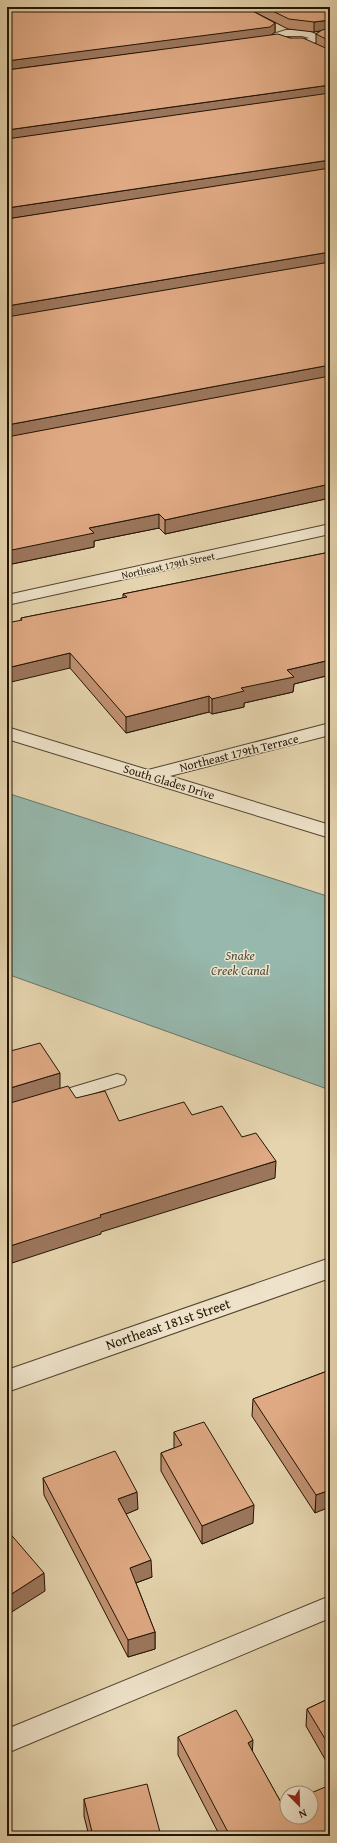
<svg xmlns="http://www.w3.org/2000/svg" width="337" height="1843" viewBox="0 0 337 1843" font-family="'Gentium Book Plus',serif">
  <rect width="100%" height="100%" fill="#e5d4ae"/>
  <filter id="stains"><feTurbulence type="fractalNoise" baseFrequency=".005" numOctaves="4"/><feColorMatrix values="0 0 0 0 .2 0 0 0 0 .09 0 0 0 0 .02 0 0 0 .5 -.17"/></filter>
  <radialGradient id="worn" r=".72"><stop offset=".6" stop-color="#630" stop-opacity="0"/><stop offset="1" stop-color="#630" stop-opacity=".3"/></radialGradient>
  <path fill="#96b8ad" stroke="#687669" d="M7 793 330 897V1090L7 974Z"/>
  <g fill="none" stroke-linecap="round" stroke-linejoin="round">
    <g stroke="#53442e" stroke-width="2">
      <path id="service" d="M117 1074 124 1076 126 1080 124 1084 7 1120V1107Z
        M330 1596V1618L7 1753V1729Z"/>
    </g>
    <g stroke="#53442e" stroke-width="2">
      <path id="minor" d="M330 524V534L7 605V595Z
        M330 723V735L170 776 330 825V838L7 739V727L148 770Z
        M330 1258V1278L7 1392V1370Z"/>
    </g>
    <g stroke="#53442e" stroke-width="2">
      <path id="tertiary" d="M286 30C298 30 312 28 320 39 310 50 281 50 271 39L273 34ZM287 36H302L309 38 296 41 281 38Z"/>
    </g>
    <use href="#service" fill="#eee3ca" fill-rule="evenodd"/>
    <use href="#minor" fill="#eee3ca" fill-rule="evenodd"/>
    <use href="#tertiary" fill="#eee3ca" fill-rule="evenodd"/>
  </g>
  <path fill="#c09171" stroke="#221403" d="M7 7 275 23V32L271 35 290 38 316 44V34L321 31 314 32 288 29 245 7H330V498L165 534 159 528 94 541V547L7 565Z
    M330 552V675L294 684 293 692 244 703V707L212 714 209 712 126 733 70 668 21 620V618L123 598V594Z
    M330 1370 315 1513 252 1416 253 1399Z
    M174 1432 253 1523 202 1544 161 1471V1453L174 1448Z
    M43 1478 138 1509 126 1514 152 1577 136 1583 155 1632V1649L128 1657 44 1495Z
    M330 1698V1768L306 1726 307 1709Z
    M178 1737 252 1751 283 1806 330 1836H220L178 1755Z
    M84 1799 161 1836H89L84 1816Z"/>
  <path fill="#9c765c" stroke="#221403" d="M7 7H38L7 10Z
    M330 20V29L314 32V22Z
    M275 23V32L270 36 7 70V61Z
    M330 85V95L7 140V130Z
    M330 160V171L7 219V208Z
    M330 252V264L7 318V306Z
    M330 365V378L7 438V425Z
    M330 484V498L165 534V520Z
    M159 514V528L94 541V547L7 565V551L89 528Z
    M70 653V668L7 683V668Z
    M330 660V675L294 684 293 692 244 703V707L212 714V699L287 670Z
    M209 696V712L126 733V717Z
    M60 1073V1089L7 1105V1089Z
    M276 1161 275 1178 101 1232V1234L9 1264V1273L7 1274V1247L100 1215Z
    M330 1490V1507L315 1513 316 1495Z
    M137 1492 138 1509 119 1517 118 1499Z
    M254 1505 253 1523 202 1544V1526Z
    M151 1560 152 1577 130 1585V1568Z
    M44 1573 45 1591 7 1615V1597Z
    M155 1632V1649L128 1657V1640Z
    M253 1740 252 1757 248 1743Z"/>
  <path fill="#dfa983" stroke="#221403" d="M35 7H245L275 23 270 27 7 61V12H8L7 11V10Z
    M264 7H330V20L314 22 289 19Z
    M330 28V41L316 34 322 30Z
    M278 34 290 38H303L330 50V85L7 130V70Z
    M330 93V160L7 208V139Z
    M330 168V252L7 306V219Z
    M330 262V365L7 425V317Z
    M330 376V484L165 520 159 514 89 528 94 533 7 551V437Z
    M330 552V660L287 670 294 677 241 688 244 691 212 699 209 696 126 717 70 653 7 668V623L22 620 21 618 127 597 123 594Z
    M40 1043 60 1073 7 1089V1052Z
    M68 1086 76 1098 105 1091 119 1121 184 1102 192 1115 222 1106 242 1137 256 1133 276 1161 100 1215 101 1217 7 1247V1104Z
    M330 1370V1490L316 1495 253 1399Z
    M204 1422 254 1505 202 1526 161 1453 182 1445 174 1432Z
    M115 1451 137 1492 118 1499 151 1560 130 1568 155 1632 128 1640 43 1478Z
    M7 1530 44 1573 7 1597Z
    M330 1698V1747L307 1709Z
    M236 1710 253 1740 248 1743 283 1806 287 1804V1817H311V1793L330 1785V1836H230L178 1737Z
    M147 1784 161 1836H93L84 1799Z"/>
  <g text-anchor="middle" stroke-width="3" stroke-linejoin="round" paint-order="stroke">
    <g font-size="10" fill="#221403" stroke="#eee3ca">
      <text transform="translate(168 565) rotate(-12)" y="4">Northeast 179th Street</text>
    </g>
    <g font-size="12" fill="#221403" stroke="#eee3ca">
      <text transform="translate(239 753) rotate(-14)" y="4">Northeast 179th Terrace</text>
      <text transform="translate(169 782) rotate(17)" y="4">South Glades Drive</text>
    </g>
    <g font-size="13" font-style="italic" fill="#4b4d3e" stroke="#eee3ca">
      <text x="240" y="960">Snake<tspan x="240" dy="15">Creek Canal</tspan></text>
    </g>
    <g font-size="14" fill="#221403" stroke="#eee3ca">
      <text transform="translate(168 1324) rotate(-19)" y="5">Northeast 181st Street</text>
    </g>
  </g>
  <rect width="337" height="1843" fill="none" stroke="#e5d4ae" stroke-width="24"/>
  <rect x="8" y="8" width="321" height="1827" fill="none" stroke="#221403" stroke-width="2"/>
  <rect x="12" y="12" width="313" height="1819" fill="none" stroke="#221403"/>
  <g transform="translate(299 1805) rotate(157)"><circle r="19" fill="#eee3ca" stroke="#9c907a"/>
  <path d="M0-3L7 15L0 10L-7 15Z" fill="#8f2418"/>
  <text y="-6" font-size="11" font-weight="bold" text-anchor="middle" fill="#221403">N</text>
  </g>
  <rect width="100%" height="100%" filter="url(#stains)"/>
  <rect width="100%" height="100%" fill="url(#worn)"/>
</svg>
